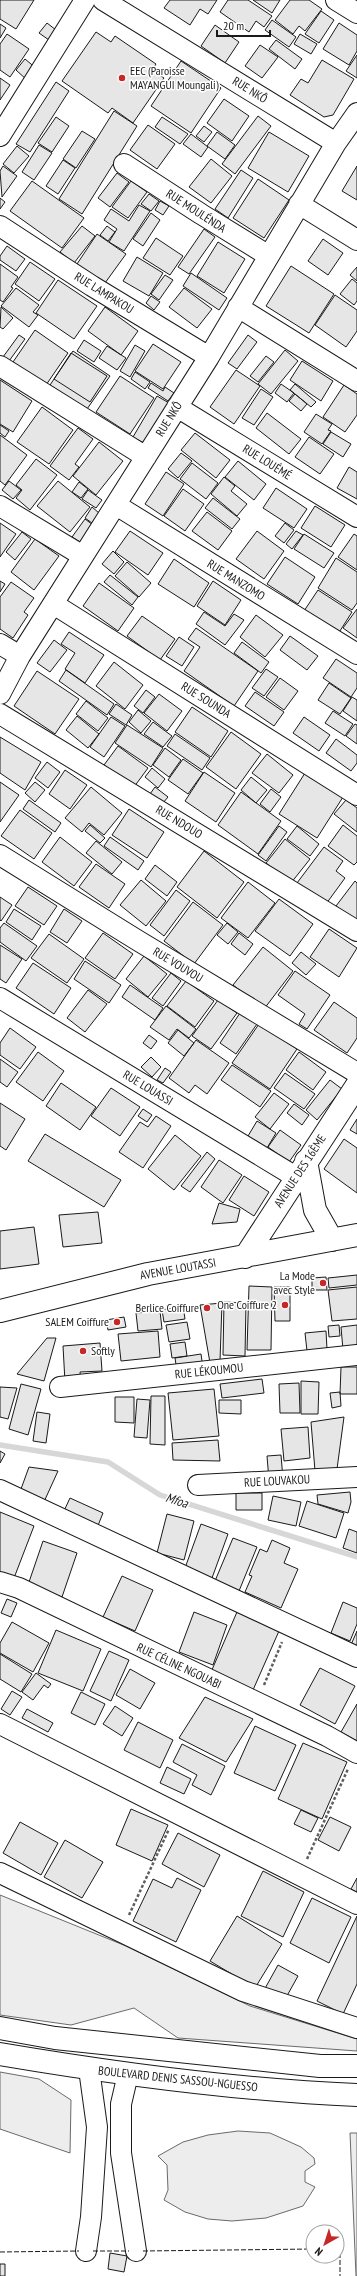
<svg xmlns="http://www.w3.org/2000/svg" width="357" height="2276" viewBox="0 0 357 2276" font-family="'PT Sans Narrow',sans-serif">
  <rect width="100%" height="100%" fill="#fff"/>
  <path fill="#ededed" stroke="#6a6a6a" d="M0 1895 126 1946 250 2006 357 2039V2051L178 2038 134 2008 71 2025 0 2015Z
    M0 2072 39 2079 71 2100 70 2153 0 2129Z
    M238 2131 270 2133 301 2147 314 2158 315 2164 305 2171V2182L315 2187 303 2206 266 2218 232 2221 208 2219 185 2212 164 2200 168 2190 167 2165 158 2156 183 2142 208 2135Z
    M350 2133H357V2276H356Z"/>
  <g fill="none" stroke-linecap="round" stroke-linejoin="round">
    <path stroke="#d7d7d7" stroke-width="5.5" d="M0 1445 108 1462 160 1495 357 1557"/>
  </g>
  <path fill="#e6e6e6" stroke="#1a1a1a" d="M0 0H34L16 29 0 19Z
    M170 0H217L208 14 200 9 190 25 164 8Z
    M228 0H248L272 16 264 27 256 21 249 32 220 12Z
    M253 0H280L272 13Z
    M290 0H309L322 9 305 31 299 26 293 34 275 20Z
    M321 11 334 20 319 43 305 34Z
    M272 20 296 37 289 47 265 30Z
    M47 23 56 30 49 40 39 33Z
    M339 23 357 35V51L349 65 323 49Z
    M0 24 6 28 0 38Z
    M215 25 239 42 225 63 201 46Z
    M96 32 111 42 115 36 156 64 152 70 164 78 133 123 112 108 108 113 62 81Z
    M7 34 29 49 10 77 0 70V44Z
    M300 34 317 44 311 54 294 44Z
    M276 40 302 59 295 69 269 49Z
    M260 45 278 57 262 78 245 66Z
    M357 55V78L346 71Z
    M25 59 37 69 27 80 16 70Z
    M322 60 354 79 333 115 324 117 290 95 301 79 308 83Z
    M181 61 221 88 191 133 151 106Z
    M0 78 10 85 0 100Z
    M56 82 69 91 30 152 16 144Z
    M224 99 249 116 232 141 207 123Z
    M114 111 137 126 82 214 59 199Z
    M258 116 271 126 235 174 222 164Z
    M56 117 69 126 52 152 38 143Z
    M162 117 188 134 180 144 155 127Z
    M148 125 175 144 157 169 130 150Z
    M204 126 212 132 204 142 196 136Z
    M82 131 95 139 76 168 63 159Z
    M217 132 235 145 225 159 207 146Z
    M269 132 309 156 288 192 248 168Z
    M191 134 208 147 201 157 183 144Z
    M39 145 52 153 34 180 22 172Z
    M17 146 29 156 14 173 3 164Z
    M211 159 232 176 211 203 189 187Z
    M63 160 75 168 58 194 46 186Z
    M3 166 17 176 2 197 0 171Z
    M357 166V200L342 191Z
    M241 170 253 178 228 218 215 209Z
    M117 173 129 182 110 207 98 198Z
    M258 179 289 200 264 238 233 218Z
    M32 181 84 218 62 248 10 211Z
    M131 181 147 192 128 218 112 207Z
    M149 194 159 201 151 211 141 204Z
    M0 198 5 202 0 209Z
    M160 201 169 206 163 215 155 210Z
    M139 205 150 211 124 251 109 242 117 229 104 220 111 209 129 221Z
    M151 213 160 220 143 246 133 239Z
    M82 226 95 236 74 263 60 252Z
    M107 226 115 232 108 241 100 235Z
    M204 229 215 237 189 274 178 267Z
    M97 234 126 254 105 283 77 264Z
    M156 238 183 256 170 275 143 258Z
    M323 239 343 253 328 275 308 261Z
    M218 242 245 259 224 293 197 276Z
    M7 246 25 259 16 271 0 260V256Z
    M137 257 163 273 149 296 123 281Z
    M30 262 55 279 39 301 15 284Z
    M0 264 18 277 11 287 13 288 3 302 0 300Z
    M291 266 334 294 309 333 266 306Z
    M357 267V281L350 275Z
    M191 273 227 298 219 310 183 286Z
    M165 275 173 280 159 300 151 294Z
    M352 279 357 283V301L354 305 340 294Z
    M58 280 97 306 74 339 36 313Z
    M16 288 39 305 33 312 38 315 29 327 1 306Z
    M184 288 212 309 197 328 169 307Z
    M335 295 357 310V331L346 347 315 325Z
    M151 296 160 302 154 310 146 303Z
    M1 307 13 318 3 329 0 327Z
    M105 307 138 331 121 355 88 331Z
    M35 330 68 353 46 385 13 362Z
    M19 335 25 339 9 361 3 357Z
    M248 335 257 342 237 369 228 363Z
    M84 340 101 351 94 362 77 351Z
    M153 344 181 362 163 389 135 371Z
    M135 345 145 351 130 377 120 371Z
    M107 346 126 358 117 370 99 358Z
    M285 350 298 361 271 394 258 384Z
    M73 351 110 376 87 409 50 385Z
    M71 353 107 376 90 402 54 379Z
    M266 356 274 362 258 382 250 376Z
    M302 361 333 381 321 401 290 380Z
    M236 370 260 386 234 424 210 407Z
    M135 372 150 382 145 389 131 379Z
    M120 376 154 398 130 434 96 412Z
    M0 380 32 401 13 432 0 424Z
    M151 383 163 391 165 387 174 393 168 401 148 388Z
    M281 384 294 393 287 402 275 393Z
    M295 384 316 402 311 407 290 390Z
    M344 385 357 394V415L345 432 323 417Z
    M261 389 273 397 254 425 242 418Z
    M295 394 307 404 301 411 289 401Z
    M157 396 169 403 144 443 133 437Z
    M42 407 73 430 49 464 17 442Z
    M267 413 301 439 289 454 256 428Z
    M316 414 332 424 328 430 331 431 322 444 304 432Z
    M0 425 9 431 5 437 0 433Z
    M78 428 93 439 75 464 79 467 69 480 50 466Z
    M331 432 351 444 343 457 323 444Z
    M195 433 230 460 216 478 181 450Z
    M0 435 27 455 5 485 0 481Z
    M309 437 334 454 320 474 295 457Z
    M99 442 123 461 96 495 73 476Z
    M181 453 192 461 178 478 168 469Z
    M36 459 57 475 30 510 16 498 22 490 16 485Z
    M238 461 266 484 254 500 225 477Z
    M192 463 218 483 206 499 180 479Z
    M349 467 357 472V499L337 488Z
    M166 472 184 484 163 516 145 504Z
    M224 477 235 486 231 491 247 504 237 516 211 494Z
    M9 481 21 490 13 499 2 490Z
    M58 481 90 507 70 532 37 506Z
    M79 482 88 489 81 498 72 492Z
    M276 488 307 509 294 528 263 508Z
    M183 489 204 504 185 531 164 516Z
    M88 490 102 500 96 508 82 499Z
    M213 498 240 519 232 529 205 508Z
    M315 506 345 525 331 547 301 528Z
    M92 507 99 513 92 523 85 518Z
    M207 512 232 531 218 550 192 531Z
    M85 519 93 525 80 542 72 537Z
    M0 523 16 534 0 557Z
    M285 523 294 530 284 543 275 536Z
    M130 531 163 553 148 575 115 552Z
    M257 531 284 551 264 579 236 559Z
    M296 531 303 535 292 549 286 544Z
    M22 532 31 539 15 560 6 552Z
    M304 534 334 553 324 568 294 549Z
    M354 534 357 536V570L338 557Z
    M35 539 59 556 34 590 11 572Z
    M113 551 124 562 114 574 102 564Z
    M285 557 315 577 298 604 267 584Z
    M336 558 357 572V603L352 610 318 588Z
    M174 559 209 583 194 607 158 584Z
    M127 562 151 583 139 597 115 576Z
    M110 575 138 597 132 605 104 582Z
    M0 581 5 584 0 592Z
    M213 581 241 600 225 625 197 606Z
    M11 582 34 598 24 612 28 615 13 638 0 629V597Z
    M99 583 134 608 118 631 83 606Z
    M318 590 352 612 338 634 304 611Z
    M357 609V638L343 628Z
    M204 612 225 626 234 614 244 620 225 645 196 624Z
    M256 615 283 635 265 657 240 637Z
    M142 616 175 639 160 660 127 636Z
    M196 628 258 671 234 706 184 671 200 647 188 639Z
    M69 632 104 655 85 683 65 669 75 653 61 644Z
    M290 636 318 656 307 670 280 650Z
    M179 637 194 647 182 666 166 656Z
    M54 640 67 650 50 672 37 663Z
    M242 642 269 662 261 673 234 653Z
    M336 659 357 673V688L351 697 323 678Z
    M114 662 143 685 125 709 96 686Z
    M266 669 278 677 264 696 252 688Z
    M66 670 114 704 107 715 59 681Z
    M37 671 79 699 55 734 14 706Z
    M280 678 298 691 284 710 266 697Z
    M329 683 351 698 340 714 318 700Z
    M146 690 155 697 143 713 134 706Z
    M255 692 284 712 274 726 245 706Z
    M159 694 182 711 167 731 144 713Z
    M352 697 357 700V721L343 711Z
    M86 701 108 718 98 731 76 714Z
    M116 704 132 715 126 725 109 714Z
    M192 707 228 731 211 757 175 732Z
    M138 710 151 721 141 733 129 722Z
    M333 711 353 724 345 736 325 723Z
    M77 716 99 734 88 748 66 730Z
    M111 717 125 726 104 757 90 747Z
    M304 717 330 735 319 751 293 733Z
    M153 722 172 736 163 747 144 734Z
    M355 724 357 725V744L346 736Z
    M127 725 163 748 151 767 115 743Z
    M231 732 261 754 236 789 206 767Z
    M175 734 210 758 202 770 167 746Z
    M0 737 41 762 25 790 0 773Z
    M336 739 357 755V763L351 771 326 753Z
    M118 746 148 768 134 787 104 765Z
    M165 748 181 760 169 777 153 765Z
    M267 754 293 775 279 793 252 773Z
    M183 759 203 773 188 794 168 780Z
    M47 762 60 772 48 788 35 778Z
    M152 768 165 779 158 788 145 777Z
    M65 770 87 785 70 809 49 794Z
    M204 772 235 793 216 822 185 801Z
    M305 773 343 797 317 838 279 814Z
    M251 777 267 790 256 803 241 790Z
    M0 782 19 795 0 822Z
    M35 782 45 790 35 802 25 793Z
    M91 787 122 813 104 835 89 823 82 832 65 818Z
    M155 787 168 797 163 803 150 794Z
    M271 789 281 797 270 812 260 804Z
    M241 792 281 821 258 854 218 825Z
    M29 800 61 823 55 832 23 809Z
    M346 800 357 808V832L334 814Z
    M129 809 164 832 147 858 112 835Z
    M20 810 52 833 34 859 1 836Z
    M90 825 105 838 100 843 85 831Z
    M343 825 357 836V862L354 865 328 846Z
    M279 826 287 832 266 861 258 855Z
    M297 826 319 844 310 856 287 839Z
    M60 837 92 862 74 886 42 862Z
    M110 837 144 861 138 870 104 846Z
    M285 839 310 859 291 883 266 863Z
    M96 841 122 862 112 874 86 853Z
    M324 847 343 861 336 871 345 878 326 904 297 883Z
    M204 851 244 882 217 918 177 887Z
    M96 864 125 884 109 908 79 887Z
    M155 865 177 882 167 896 145 879Z
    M141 880 166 901 146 926 120 905Z
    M355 881 357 883V922L336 906Z
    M248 882 275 903 248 938 221 918Z
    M28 887 57 906 44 925 15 906Z
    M176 890 190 901 164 936 150 925Z
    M0 897 12 905 1 921 0 920Z
    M279 899 313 924 290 956 255 931Z
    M193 902 223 925 194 964 164 941Z
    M14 909 41 926 32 940 6 922Z
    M64 909 82 921 67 943 50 932Z
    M4 923 37 946 26 961 0 942V928Z
    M227 923 238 932 228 944 217 935Z
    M329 929 357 948 339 977 310 957Z
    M103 933 133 954 115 979 85 958Z
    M239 933 253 944 245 955 231 944Z
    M49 934 84 959 67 983 31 958Z
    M0 945 22 959 6 983 0 979Z
    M263 947 293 971 264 1009 233 985Z
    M301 952 316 964 306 975 292 963Z
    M144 956 167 974 148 997 126 979Z
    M85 961 121 985 109 1003 74 979Z
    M33 963 71 988 54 1014 16 988Z
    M295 971 330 995 307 1029 299 1024 305 1014 278 995Z
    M171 973 181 981 163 1006 152 998Z
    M186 981 214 1001 195 1027 167 1006Z
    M130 985 163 1008 155 1020 122 997Z
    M88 990 107 1004 85 1032 67 1018Z
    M218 1000 237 1013 211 1049 192 1036Z
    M334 1002 357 1018V1038L347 1053 314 1030Z
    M166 1006 196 1029 189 1038 177 1029 169 1040 150 1027Z
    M240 1013 257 1024 236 1054 220 1043Z
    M259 1024 297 1049 270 1089 232 1063Z
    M10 1028 36 1047 20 1069 0 1055V1043Z
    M178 1030 194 1043 184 1056 168 1043Z
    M149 1035 157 1041 151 1049 143 1043Z
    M196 1040 229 1063 207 1094 195 1085 189 1093 169 1078Z
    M38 1052 64 1071 43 1101 16 1082Z
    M299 1052 326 1072 313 1090 286 1070Z
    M151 1057 161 1067 152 1077 141 1067Z
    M0 1059 18 1072 7 1087 0 1082Z
    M232 1065 271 1091 260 1107 221 1080Z
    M165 1068 171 1072 163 1083 157 1080Z
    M285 1073 315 1094 304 1109 274 1088Z
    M330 1080 342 1089 317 1120 306 1110Z
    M61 1083 96 1107 80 1130 46 1106Z
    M111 1088 140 1107 120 1136 91 1116Z
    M274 1093 289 1104 270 1129 255 1117Z
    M0 1103 25 1119 6 1150 0 1146Z
    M294 1104 309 1115 302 1125 287 1113Z
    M143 1109 152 1115 147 1122 138 1116Z
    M156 1116 171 1126 143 1168 119 1152 140 1122 148 1127Z
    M357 1119V1134L350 1130Z
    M257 1121 276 1133 267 1148 248 1136Z
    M280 1130 301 1145 289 1162 268 1147Z
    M45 1134 121 1180 104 1207 28 1161Z
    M175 1135 201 1156 174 1190 148 1169Z
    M344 1139 357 1148V1193L324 1169Z
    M207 1152 215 1159 190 1192 181 1186Z
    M219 1160 242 1175 223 1203 201 1187Z
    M244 1176 269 1192 254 1216 229 1200Z
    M219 1203 240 1209 237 1222 212 1224Z
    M98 1212 102 1243 63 1247 59 1215Z
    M34 1227 39 1264 0 1269V1231Z
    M357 1275V1285L329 1288 328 1278Z
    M326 1277 327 1290H312V1278Z
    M249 1286 272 1287 271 1350H247Z
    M274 1287H290V1321H275Z
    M357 1287V1319L332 1321 328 1290Z
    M224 1302 246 1303 245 1356 223 1355Z
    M222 1303 220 1361 210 1363 200 1305Z
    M183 1306 185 1319 164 1322 162 1310Z
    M160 1311 162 1329 138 1331 136 1313Z
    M124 1317 126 1327 108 1330 106 1320Z
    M187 1322 190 1339 169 1342 166 1325Z
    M339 1325 340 1336 329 1337 328 1326Z
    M357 1325V1348L343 1350 341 1327Z
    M158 1331 160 1357 121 1361 118 1334Z
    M326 1331 327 1349 307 1351 305 1333Z
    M47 1338H56L44 1381 17 1374Z
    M185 1342 187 1356 172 1358 170 1344Z
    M100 1343 102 1371 80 1372 81 1381 65 1382 63 1346Z
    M201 1354 203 1368 177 1371 175 1358Z
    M341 1367H357V1394H340Z
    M262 1379 264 1393 222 1398 220 1384Z
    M301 1381 319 1382 318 1414H301Z
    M299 1383 300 1413H280L279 1384Z
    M21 1384 41 1389 28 1435 9 1429Z
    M0 1387 17 1388 8 1419 0 1417Z
    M214 1389 219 1436 173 1440 168 1393Z
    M340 1392 341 1406 332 1408 330 1393Z
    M151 1396H165V1445L150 1444Z
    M115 1397H134V1423L115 1422Z
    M137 1399 150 1400 147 1438 134 1437Z
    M219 1400H241V1414L219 1413Z
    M37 1412 50 1414 46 1443 33 1441Z
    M344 1417 337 1469 315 1471 311 1422Z
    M308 1427 310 1458 284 1461 281 1429Z
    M218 1440 220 1461 173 1460 172 1443Z
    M0 1451 5 1454 0 1463Z
    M281 1455 283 1479 269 1480 267 1456Z
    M29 1467 58 1471 43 1504 21 1489Z
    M350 1492 351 1502 348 1513 318 1504 317 1495Z
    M236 1493H262V1510H236Z
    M273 1496 301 1502 296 1526 268 1520Z
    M70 1498 103 1513 97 1528 63 1513Z
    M307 1501 344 1513 336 1538 299 1526Z
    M0 1512 34 1526 14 1578 0 1572Z
    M167 1514 194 1521 184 1560 157 1553Z
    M201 1524 228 1534 212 1578 185 1568Z
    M349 1529 357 1532V1553L343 1548Z
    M233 1538 257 1547 239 1591 215 1581Z
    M272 1540 290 1548 284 1563 298 1569 281 1608 245 1592 252 1576 249 1575 260 1549 267 1552Z
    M43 1541 77 1553 62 1597 28 1585Z
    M122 1576 153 1590 135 1631 103 1617Z
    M7 1599 17 1603 11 1617 1 1613Z
    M343 1602 357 1608V1624L350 1641 331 1633Z
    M194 1612 227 1625 213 1665 179 1652Z
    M237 1612 279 1631 253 1690 211 1672Z
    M12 1622 49 1643 33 1672 0 1653V1643Z
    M56 1630 101 1649 83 1691 38 1673Z
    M357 1631V1650L350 1647Z
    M109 1651 129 1660 111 1701 90 1691Z
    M0 1654 32 1674 21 1692 0 1679Z
    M320 1668 355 1686 335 1724 300 1705Z
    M130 1669 155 1683 140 1709 116 1695Z
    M36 1673 51 1684 48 1688 44 1685 33 1700 22 1692Z
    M12 1691 22 1697 10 1715 1 1709Z
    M81 1692 105 1704 95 1725 71 1713Z
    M205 1697 253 1719 226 1762 179 1738Z
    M357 1704V1741L341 1732Z
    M115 1706 133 1718 122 1736 103 1724Z
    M27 1709 53 1723 48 1732 22 1718Z
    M138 1722 173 1740 160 1768 124 1750Z
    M255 1726 296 1745 275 1791 234 1773Z
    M303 1743 347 1762 322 1819 278 1799Z
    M182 1744 225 1766 211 1795 192 1785 197 1775 173 1762Z
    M167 1767 191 1779 184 1794 160 1783Z
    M131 1809 168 1825 152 1861 116 1845Z
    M301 1810 318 1818 311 1832 294 1824Z
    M330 1817 351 1827 339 1851 318 1840Z
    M20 1822 58 1843 41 1875 3 1853Z
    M178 1833 220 1855 204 1887 162 1864Z
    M65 1840 103 1862 82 1898 44 1877Z
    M263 1871 304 1892 283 1937 241 1916Z
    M177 1878 201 1890 176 1942 133 1921 153 1879 172 1888Z
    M357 1878V1892L351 1889Z
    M312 1898 351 1917 329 1963 290 1943Z
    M237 1916 282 1944 255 1988 210 1961Z
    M357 1916V1984L343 2014 317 2001Z
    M278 1965 298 1976 283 2003 263 1992Z
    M110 2253 127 2256 124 2272 108 2269Z
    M0 2264H5V2276H0Z"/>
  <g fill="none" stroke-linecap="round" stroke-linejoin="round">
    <g stroke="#1a1a1a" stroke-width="22">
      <path id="minor" d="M103 0 336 143
        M336 0 357 13
        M0 136 85 0
        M124 164 201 214 269 256
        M299 204 357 240
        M0 226 92 286 209 357
        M238 307 357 381
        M0 366 146 457
        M177 407 357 517
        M116 505 357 654
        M0 506 83 556
        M55 605 357 795
        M0 644 20 656
        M0 694 20 656 209 357 336 143 357 113
        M0 714 357 931
        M0 855 137 940 357 1073
        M0 998 309 1185
        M60 1387 357 1355
        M198 1485 357 1477
        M0 1490 357 1657
        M0 1582 19 1588 327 1736 357 1753
        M0 1724 357 1904
        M0 1873 243 1991 357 2028
        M128 2074 121 2104V2153L136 2251
        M86 2251 91 2217 97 2127 89 2069"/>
    </g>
    <g stroke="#1a1a1a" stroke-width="24">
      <path id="major" d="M306 1161 315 1210 332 1240
        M245 1257 357 1085
        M0 1311 148 1274 357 1235
        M0 2028 55 2038 320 2066H357
        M0 2054C118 2074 238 2090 357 2095"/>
    </g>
    <path stroke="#5f5f5f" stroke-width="2.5" stroke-dasharray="3 2" stroke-linecap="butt" d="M264 1685 282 1642
      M307 1859 348 1769
      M129 1915 169 1829"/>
    <use href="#minor" stroke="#fff" stroke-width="20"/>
    <use href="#major" stroke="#fff" stroke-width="22"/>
    <path stroke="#1a1a1a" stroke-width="1" stroke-dasharray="5 2" stroke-linecap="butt" d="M337 2249H340V2276
      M93 2251H129
      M143 2251 313 2249
      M0 2252 79 2251"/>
  </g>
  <g fill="#c62828" stroke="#fff" stroke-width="1.5">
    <circle cx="122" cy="78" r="4"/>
    <circle cx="323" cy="1283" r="4"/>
    <circle cx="285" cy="1305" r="4"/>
    <circle cx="207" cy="1308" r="4"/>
    <circle cx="117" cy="1322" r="4"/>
    <circle cx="83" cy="1351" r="4"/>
  </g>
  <g text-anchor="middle" stroke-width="3" stroke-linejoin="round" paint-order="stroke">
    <g font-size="12" fill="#1a1a1a" stroke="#fff" text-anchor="end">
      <text x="130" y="75" text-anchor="start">EEC (Paroisse<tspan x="130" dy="14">MAYANGUI Moungali)</tspan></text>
      <text x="315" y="1280">La Mode<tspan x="315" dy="14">avec Style</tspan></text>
      <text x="277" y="1309">One Coiffure 2</text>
      <text x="199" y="1312">Berlice Coiffure</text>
      <text x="109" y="1326">SALEM Coiffure</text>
      <text x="91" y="1355" text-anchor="start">Softly</text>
    </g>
    <g font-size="12" fill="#1a1a1a" stroke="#fff">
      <text transform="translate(250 90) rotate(32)" y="4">RUE NKÔ</text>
      <text transform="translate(196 211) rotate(33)" y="4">RUE MOULÉNDA</text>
      <text transform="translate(104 293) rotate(32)" y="4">RUE LAMPAKOU</text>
      <text transform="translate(169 419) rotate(-58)" y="4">RUE NKÔ</text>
      <text transform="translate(267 462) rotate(32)" y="4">RUE LOUÉMÉ</text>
      <text transform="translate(236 580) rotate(32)" y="4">RUE MANZOMO</text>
      <text transform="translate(206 700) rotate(32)" y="4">RUE SOUNDA</text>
      <text transform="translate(179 822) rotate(31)" y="4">RUE NDOUO</text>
      <text transform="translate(178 965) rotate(31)" y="4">RUE VOUVOU</text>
      <text transform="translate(148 1088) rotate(31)" y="4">RUE LOUASSI</text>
      <text transform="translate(300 1171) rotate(-57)" y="4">AVENUE DES 16ÈME</text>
      <text transform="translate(178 1269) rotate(-10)" y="4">AVENUE LOUTASSI</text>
      <text transform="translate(209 1371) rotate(-6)" y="4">RUE LÉKOUMOU</text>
      <text transform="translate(277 1481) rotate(-3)" y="4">RUE LOUVAKOU</text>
      <text transform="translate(179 1666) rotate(25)" y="4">RUE CÉLINE NGOUABI</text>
      <text transform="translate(178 2079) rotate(6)" y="4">BOULEVARD DENIS SASSOU-NGUESSO</text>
    </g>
    <g font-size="13" font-style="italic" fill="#1a1a1a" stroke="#fff">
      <text transform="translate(177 1500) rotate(18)" y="5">Mfoa</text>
    </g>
  </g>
  <g transform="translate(325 2244) rotate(219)"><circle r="19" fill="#ffffff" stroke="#a3a3a3"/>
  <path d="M0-3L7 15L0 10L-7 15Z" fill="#c62828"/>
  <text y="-6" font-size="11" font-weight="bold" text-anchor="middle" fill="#1a1a1a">N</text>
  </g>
  <path d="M217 30v6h53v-6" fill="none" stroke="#1a1a1a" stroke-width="2"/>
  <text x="223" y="30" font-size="12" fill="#1a1a1a" stroke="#ffffff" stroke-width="3" paint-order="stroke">20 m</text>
</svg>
